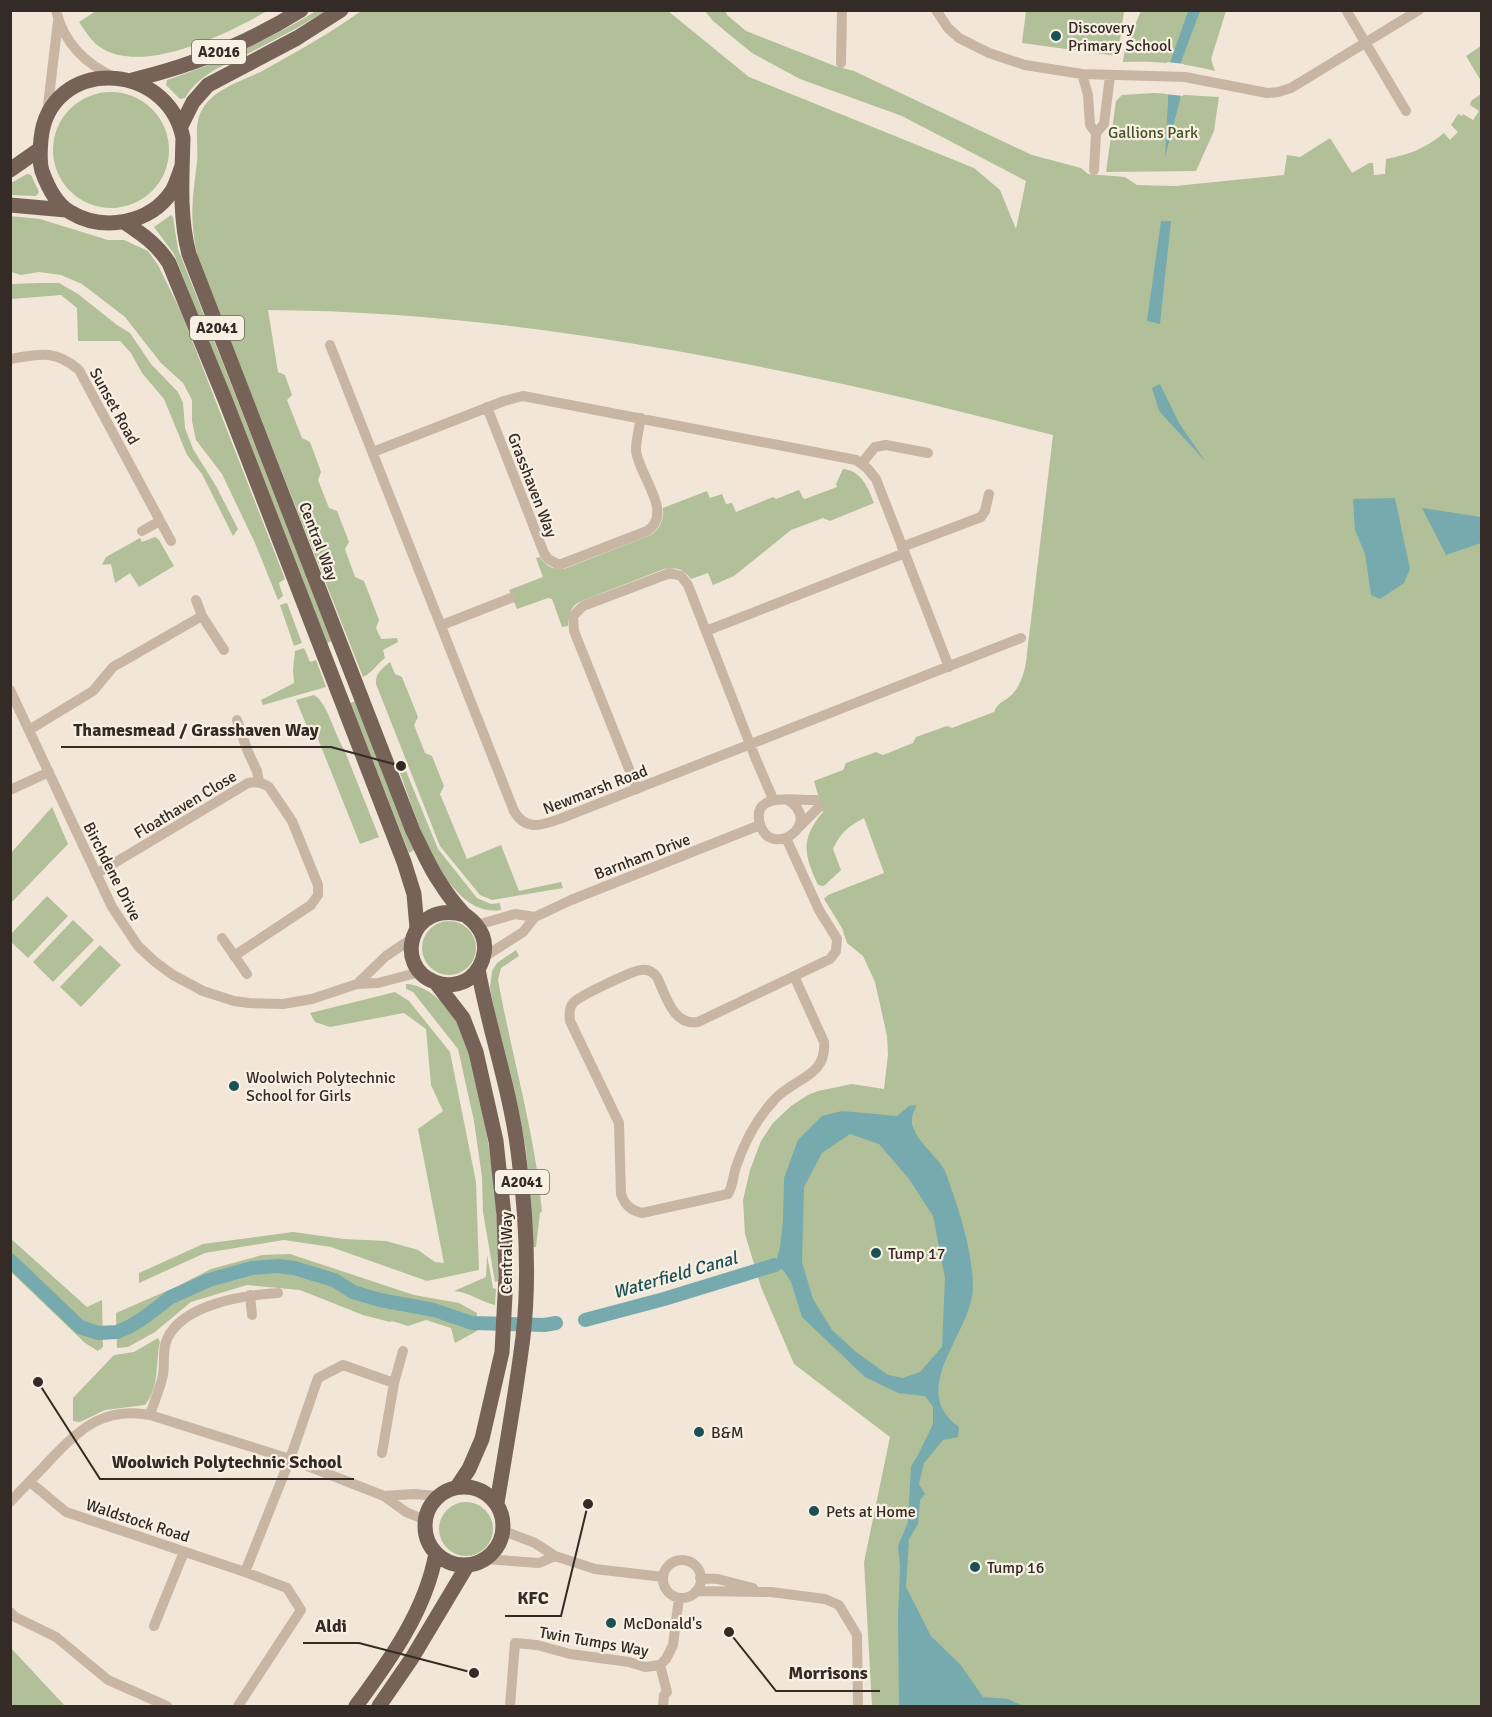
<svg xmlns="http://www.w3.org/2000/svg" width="1492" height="1717" viewBox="0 0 1492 1717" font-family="Signika,sans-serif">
  <rect width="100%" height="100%" fill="#f1e6d8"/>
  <path fill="#b1c098" d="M96 11V10L267 11C229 33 146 74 103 49 92 43 86 32 79 22Z
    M316 11H326C304 24 281 37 257 49 231 63 201 71 185 98L180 99 166 85 167 80C218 63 271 39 316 11Z
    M361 11H668L749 77 974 168 1000 190 1016 229 1026 181 902 116 800 79 752 53 713 21 705 11H725L727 15 746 31 835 66 854 71 1032 155 1081 168 1088 174 1125 177 1137 185 1175 186 1284 175 1287 155 1300 157 1330 138 1352 173 1369 163H1373L1374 175 1385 174 1386 159C1409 155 1426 148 1444 133L1450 140 1458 132 1451 125 1458 114 1462 116 1463 114 1473 120 1479 111 1470 105 1471 101 1481 94V1706H872L864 1562 890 1437 794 1364 761 1287 745 1234 743 1200 750 1170 761 1141 773 1123 791 1106 808 1095 818 1091 852 1084 884 1089 888 1054 887 1036 875 982 863 956 847 943 842 928 824 899 828 895 884 873 864 818C849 826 840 833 833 849L841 870 824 886 818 885C805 856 799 840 823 812L814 781 843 770 846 763 876 752 883 755 913 743 916 737 947 726 952 728 994 712C998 703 1001 703 1008 698 1019 690 1024 675 1026 662L1053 435C977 416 901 396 824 380 642 341 455 311 268 310L278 372 285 375 292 395 287 400 302 438 310 442 321 472 318 480 329 508 337 511 349 542 345 549 355 577 364 581 379 620 376 628 381 639 397 638 398 642 383 650 385 658C377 664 371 674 363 677L199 262C189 222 192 202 197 162 199 143 192 122 205 105 218 87 245 80 264 70 296 52 331 33 361 11Z
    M1026 11H1124L1118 56 1022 43Z
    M1141 11H1226L1211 59 1215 71C1186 63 1153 61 1123 62L1125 48Z
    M1481 46V81L1466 56Z
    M53 150a58 58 0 1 1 116 0a58 58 0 1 1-116 0Z
    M1154 93 1219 97 1214 131 1196 171 1106 172 1116 101 1122 95Z
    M27 174 31 175 39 192 36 196 11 195V183Z
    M171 215 173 217 178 249 332 641 327 643 174 254 154 227Z
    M10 216 40 219 108 240H124L148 251 158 265 181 312 285 579 279 583 283 596 278 600 255 543 222 474 196 440 192 421V400L183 383 161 363 125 317 82 284 61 275 39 272 21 275 11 272Z
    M39 283H59L78 294 117 325 130 333 151 364 178 392 183 403 185 428 193 449 216 486 238 529 233 536 202 474 187 455 164 399 142 373 131 353 120 341H78L77 308 61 295 11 299V284Z
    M843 469C862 471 868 488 874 503L830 521 823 518 791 530 734 576 713 585 708 573 691 579C683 569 677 567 664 569L579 602C570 608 568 615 568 626L562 627 552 599 548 598 517 609 509 590 543 577 536 558 540 557C545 566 553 570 564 569L651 535C660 529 664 520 663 508L707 491 710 498 722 494 726 504 732 503 736 512 773 497 776 499 799 490 803 498 805 499 837 487 836 484Z
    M155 537 159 540 174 566 139 587 130 573 115 583 111 564 102 565 106 557 140 538 142 542Z
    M287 603 302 643 294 646 280 605Z
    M304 648 310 662 316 660 326 687 263 705 261 700 294 683 293 670 295 651Z
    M390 662 395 674 402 677 418 717 414 725 425 753 432 756 444 786 440 794 467 859 501 845 519 891 561 882 563 888 492 900 480 895 440 846 376 684C375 673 382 669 390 662Z
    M314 695C328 703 334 734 344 749L379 837 360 844 318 739 311 736 296 700Z
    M356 701 414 850 409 853 350 703Z
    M406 771 438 849 477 898 491 904 500 903 501 910C445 919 415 813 400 773Z
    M52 807 68 844 11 903V853Z
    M47 896 68 916 28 958 11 942V934Z
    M73 920 94 940 53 982 33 962Z
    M422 948a27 27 0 1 1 54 0a27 27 0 1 1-54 0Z
    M100 945 121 965 81 1007 60 987Z
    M516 950 519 956 501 968 498 980C512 1057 535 1133 542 1211L540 1213 536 1247H532V1223L526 1150 519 1113 500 1038 490 988 492 971 497 963Z
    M406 984C427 985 445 1003 456 1020 468 1040 473 1067 478 1090 492 1154 500 1216 498 1281L495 1282 483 1212 482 1177 474 1121 458 1049 413 992 406 989Z
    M395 992 409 1001 450 1052 476 1182 479 1270 427 1281 331 1247 284 1240 205 1253 139 1283V1273L203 1244 293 1232 344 1239 386 1241 418 1250 435 1262 444 1263 418 1129 443 1111 431 1085 426 1029 404 1013 330 1027 315 1022 310 1013Z
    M10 1238 87 1307 102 1300 103 1347 98 1351 85 1343 11 1272Z
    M290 1254 414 1295 459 1303 477 1313V1331L455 1343 451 1328 426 1320 408 1326 392 1321 390 1322 363 1315 300 1290 247 1285 191 1302 155 1332 128 1347 117 1348 116 1313 178 1286 211 1269 262 1255Z
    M487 1255 493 1288 496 1289 495 1305C481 1302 469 1292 454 1291L486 1277Z
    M158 1338 160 1342C155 1363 160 1387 145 1405L105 1410 80 1422 73 1421V1398L114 1355 134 1352Z
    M439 1529a27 27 0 1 1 54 0a27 27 0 1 1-54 0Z
    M10 1648H11L65 1706H11Z"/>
  <path fill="#76aaae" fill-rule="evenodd" d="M1188 11H1200L1181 62 1180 100 1165 157 1170 63Z
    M1161 221H1171L1160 324 1147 321Z
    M1160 384 1179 423 1205 461 1159 411 1152 388Z
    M1395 498 1410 569 1404 583 1380 599 1371 595 1365 554 1355 530 1353 499Z
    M1422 508 1481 517V543L1446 555Z
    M917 1105C913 1112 910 1119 913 1127 919 1144 937 1156 945 1171 948 1178 950 1186 953 1193 963 1223 972 1254 973 1286 974 1331 905 1389 959 1427L958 1437 943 1440 924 1463 919 1484 925 1494 920 1500 918 1524 909 1539 906 1587 931 1636 960 1664 983 1697 1008 1699 1023 1706H899L898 1616 900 1567 898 1546 908 1522 911 1466 918 1455 933 1424V1407L925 1396 898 1393 865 1377 802 1317 791 1282 784 1271 775 1265 780 1247 783 1221 784 1178 798 1140 822 1116 842 1111 897 1116 909 1106ZM850 1134 879 1144 909 1179 933 1216 945 1278 942 1347 920 1372 903 1378 888 1375 855 1351 832 1330 813 1299 802 1262 804 1187 822 1153Z"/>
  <path fill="#f1e6d8" d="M1167 62 1184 64 1183 96 1165 94Z"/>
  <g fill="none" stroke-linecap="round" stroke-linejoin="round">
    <path stroke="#76aaae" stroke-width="14" d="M10 1260 80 1327 98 1333 117 1332 129 1327 142 1319 171 1297 209 1280 252 1268 278 1266 294 1268 334 1280 353 1292 380 1300 434 1310 472 1323 544 1325 556 1323
      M585 1320 664 1299 775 1265"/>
    <path stroke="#c9b5a4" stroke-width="10" d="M56 10C63 42 86 65 115 77
      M936 10 948 28 959 38 989 53 1025 65 1082 74 1185 77 1267 93 1278 92 1291 88 1419 10
      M1346 10 1406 111
      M841 63 842 10
      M1082 74 1088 95 1090 125 1096 133
      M47 114 58 21
      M1094 170 1096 133 1104 124 1110 76
      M330 345 514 811C526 832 543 825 562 818L1021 638
      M10 359C39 354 55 349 79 370L171 541
      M487 407 544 553 548 559 559 565 647 531C675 513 638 475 636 450 636 440 639 428 641 418
      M373 452 504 401 523 396 856 460 867 468 876 479 949 667
      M862 463 875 447 886 445 928 453
      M142 531 160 521
      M902 547 981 517 985 511 989 494
      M202 616 224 650
      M442 625 511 598
      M706 631 905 553
      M10 690 112 907 138 946 154 961 173 975 203 991 234 1001 249 1003 283 1004 312 999 357 984 378 983 420 972
      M237 720 248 752 257 771 259 782
      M29 730 93 691 113 667 202 616 196 600
      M637 789 574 631 573 616 583 606 670 573 681 576 688 585 755 757 773 799
      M10 790 49 772
      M788 800C825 824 770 860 760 824 750 790 799 801 816 800
      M798 828 819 807
      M786 838 819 910 837 939 836 951 830 959 698 1022C673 1026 666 996 657 977 653 972 648 969 641 970 632 971 579 996 573 1003 569 1008 569 1014 570 1021L619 1123 621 1194C625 1205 630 1210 642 1213L728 1194C733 1186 733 1176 736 1167 745 1140 756 1119 775 1099 794 1078 827 1077 824 1042L794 976
      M96 874 248 783C256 781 262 782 269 787L292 821 318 885V895L311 905 234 956
      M477 925 515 914 535 917
      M222 938 247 974
      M484 957 523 932 535 917 571 900 760 825
      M357 984 386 956 413 938
      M250 1295 252 1315
      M394 1383 403 1351
      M150 1415 290 1459 384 1496 406 1512 425 1520
      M30 1482 66 1512 245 1572 290 1459 318 1378 343 1365 394 1383 382 1453
      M384 1496 414 1494 437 1496
      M10 1502C24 1487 38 1473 52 1458 81 1427 105 1407 150 1415 154 1402 160 1389 163 1375 165 1363 162 1351 167 1339 183 1304 244 1295 278 1293
      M504 1531 535 1543 555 1556 595 1569 663 1577
      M486 1559 539 1563 555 1556
      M663 1579a19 19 0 1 1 38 0a19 19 0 1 1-38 0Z
      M700 1578 718 1579 753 1588
      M696 1591 771 1592 825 1599 839 1605 857 1635 858 1706
      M10 1612 15 1617 56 1637 108 1680 167 1706
      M154 1626 184 1552
      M660 1665 667 1692 664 1695 663 1706
      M238 1706 301 1610 287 1588 245 1572
      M510 1706 515 1643 537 1645 570 1654 629 1662 645 1667 660 1665 666 1659 673 1645 679 1598"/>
    <path stroke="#766256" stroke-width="15" d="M132 80C191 66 249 43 301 10
      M181 126 193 102 208 85 297 38 341 10
      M182 166C179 174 176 184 172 191 150 224 103 232 70 212 56 204 47 185 42 171 39 161 40 150 41 139 49 57 167 59 183 138 182 177 179 216 189 254L413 831C422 849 429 867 441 884 447 894 455 904 463 913 467 917 473 920 476 925 490 941 486 964 470 978 460 985 446 987 435 982 393 967 409 899 465 915
      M10 170 40 149
      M10 205 66 210
      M124 222C142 234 157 244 169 263L226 402 404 862 414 894 417 928
      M478 969C489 1030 510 1089 518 1151 526 1212 530 1276 523 1337 516 1393 506 1448 497 1503
      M436 983 463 1018 476 1052 496 1141 504 1215 506 1276 502 1352 482 1439 469 1469 457 1487
      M425 1526a39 39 0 1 1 78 0a39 39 0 1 1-78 0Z
      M356 1706C390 1660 426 1610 436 1553
      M379 1706 412 1658 467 1566"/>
  </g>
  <g fill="#1b5055" stroke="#f9f0e4" stroke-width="2">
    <circle cx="1056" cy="36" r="6"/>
    <circle cx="234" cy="1086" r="6"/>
    <circle cx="876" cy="1253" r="6"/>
    <circle cx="699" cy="1432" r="6"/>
    <circle cx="814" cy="1511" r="6"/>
    <circle cx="975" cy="1567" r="6"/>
    <circle cx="611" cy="1623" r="6"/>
  </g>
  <g text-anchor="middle" stroke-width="4.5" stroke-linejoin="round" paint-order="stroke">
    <g fill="#f9f0e4" stroke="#6f655f" stroke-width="1.5">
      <rect x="192" y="40" width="54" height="24" rx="4.5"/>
      <rect x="190" y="316" width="54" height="24" rx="4.5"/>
      <rect x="495" y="1170" width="54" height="24" rx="4.5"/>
    </g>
    <g font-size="15" font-weight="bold" fill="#342a26">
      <text x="219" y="57">A2016</text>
      <text x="217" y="333">A2041</text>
      <text x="522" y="1187">A2041</text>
    </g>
    <g font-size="16" fill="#342a26" stroke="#f9f0e4" text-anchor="start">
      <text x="1068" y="33">Discovery<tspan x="1068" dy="18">Primary School</tspan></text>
      <text x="246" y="1083">Woolwich Polytechnic<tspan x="246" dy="18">School for Girls</tspan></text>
      <text x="888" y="1259">Tump 17</text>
      <text x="711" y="1438">B&amp;M</text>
      <text x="826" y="1517">Pets at Home</text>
      <text x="987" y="1573">Tump 16</text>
      <text x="623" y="1629">McDonald's</text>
    </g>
    <g font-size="16" fill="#425229" stroke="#f9f0e4">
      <text x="1153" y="138">Gallions Park</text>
    </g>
    <g font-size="16" fill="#342a26" stroke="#f9f0e4">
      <text transform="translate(115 406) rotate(61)" y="6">Sunset Road</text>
      <text transform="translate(533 485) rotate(69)" y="6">Grasshaven Way</text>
      <text transform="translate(319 541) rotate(69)" y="6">Central Way</text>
      <text transform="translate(595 789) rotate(-21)" y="6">Newmarsh Road</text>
      <text transform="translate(185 804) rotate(-31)" y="6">Floathaven Close</text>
      <text transform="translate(642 856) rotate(-21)" y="6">Barnham Drive</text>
      <text transform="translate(113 871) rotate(63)" y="6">Birchdene Drive</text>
      <text transform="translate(506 1253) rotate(-90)" y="6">Central Way</text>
      <text transform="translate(138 1520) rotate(18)" y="6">Waldstock Road</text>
      <text transform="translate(594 1641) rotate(10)" y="6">Twin Tumps Way</text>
    </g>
    <g font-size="18" font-style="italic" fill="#1b5055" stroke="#f9f0e4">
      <text transform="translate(675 1275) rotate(-16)" y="6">Waterfield Canal</text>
    </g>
  </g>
  <path fill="none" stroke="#342a26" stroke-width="2" d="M401 766L331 747H61M38 1382L100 1479H354M588 1504L561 1616H505M474 1673L359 1643H303M729 1632L776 1691H880"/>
  <g fill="#342a26" stroke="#f9f0e4" stroke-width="2">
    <circle cx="401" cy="766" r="6"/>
    <circle cx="38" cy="1382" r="6"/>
    <circle cx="588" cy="1504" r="6"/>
    <circle cx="474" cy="1673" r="6"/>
    <circle cx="729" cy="1632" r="6"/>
  </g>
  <g font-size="18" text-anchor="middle" font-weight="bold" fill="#342a26" stroke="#f9f0e4" stroke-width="4.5" stroke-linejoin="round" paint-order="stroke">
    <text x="196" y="736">Thamesmead / Grasshaven Way</text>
    <text x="227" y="1468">Woolwich Polytechnic School</text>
    <text x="533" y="1604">KFC</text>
    <text x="331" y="1632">Aldi</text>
    <text x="828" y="1679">Morrisons</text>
  </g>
  <rect width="1492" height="1717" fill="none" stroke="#342a26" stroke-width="24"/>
</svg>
